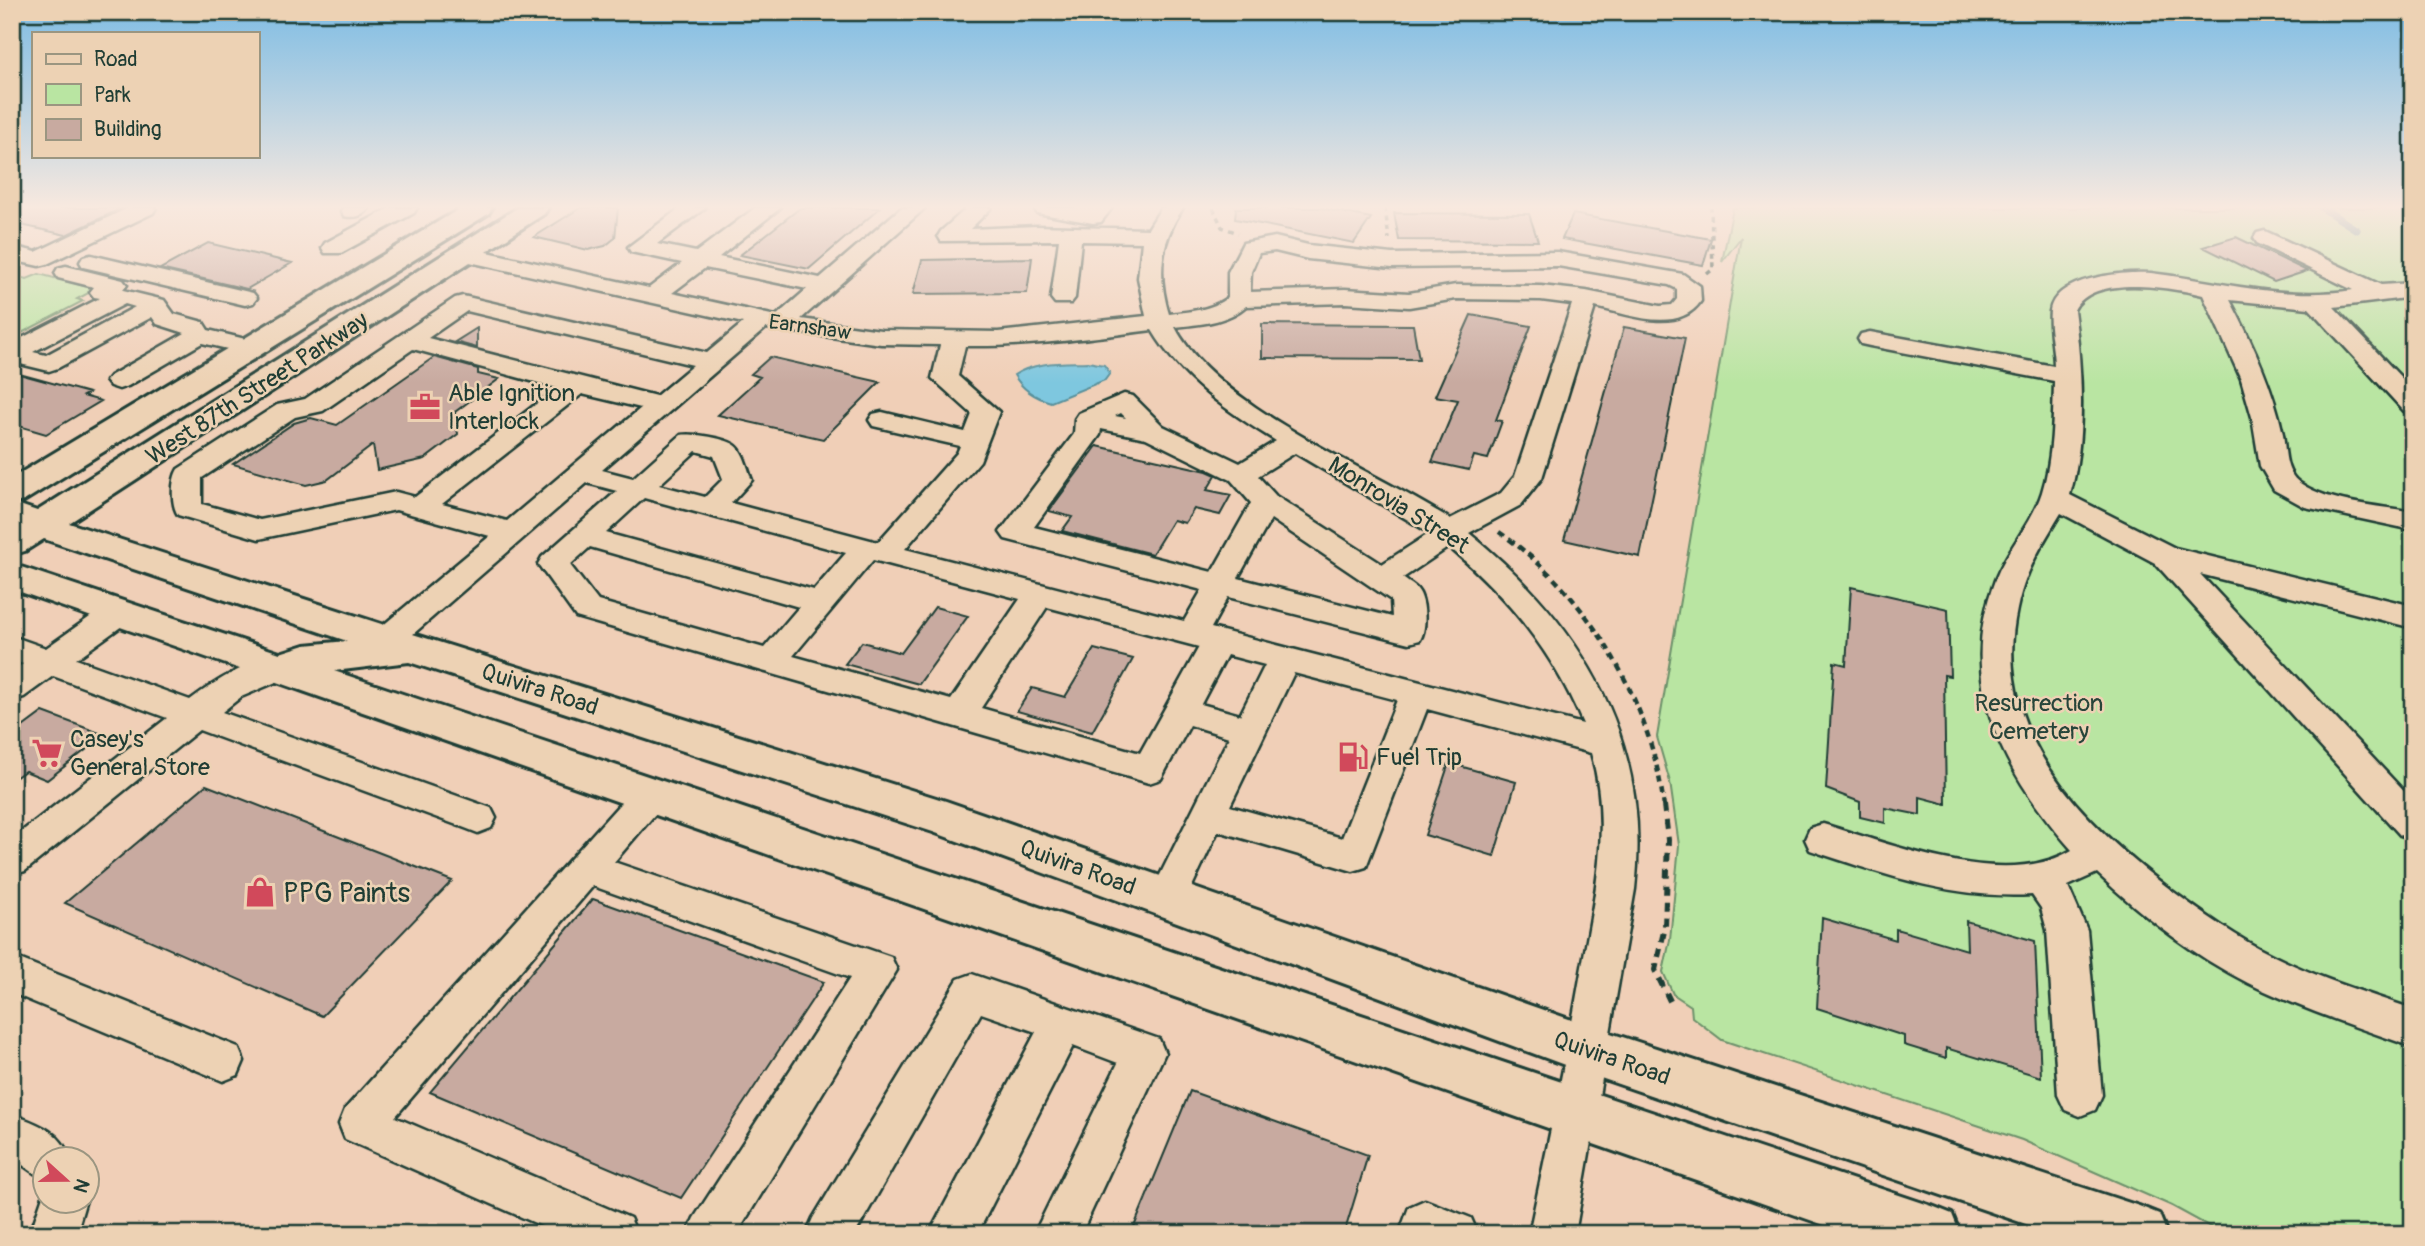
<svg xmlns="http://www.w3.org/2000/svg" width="2425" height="1246" viewBox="0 0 2425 1246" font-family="Pangolin,sans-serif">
  <rect width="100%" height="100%" fill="#f0cfb7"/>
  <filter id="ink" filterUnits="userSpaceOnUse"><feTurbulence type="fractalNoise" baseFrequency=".0143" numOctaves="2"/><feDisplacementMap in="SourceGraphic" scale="14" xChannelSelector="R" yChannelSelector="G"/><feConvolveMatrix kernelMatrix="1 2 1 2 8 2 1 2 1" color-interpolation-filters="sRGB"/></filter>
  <g filter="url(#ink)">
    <path fill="#b9e5a2" stroke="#6c916b" stroke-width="2" d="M1733 208H2413V1234H2223L2172 1206 2022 1140 1722 1040 1692 1017 1691 1006 1673 994 1663 972 1670 940 1679 845 1670 782 1657 737 1741 237 1722 262Z
      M39 274 96 289 77 299 83 301 12 338V276L27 279Z"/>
    <path fill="#7ec7df" stroke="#58909b" stroke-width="2" d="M1088 362 1104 365 1110 373 1105 380 1051 402C1036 398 1022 389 1014 375 1035 361 1064 363 1088 362Z"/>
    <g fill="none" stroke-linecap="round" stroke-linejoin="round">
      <path stroke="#58909b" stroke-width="7" d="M2322 208 2357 230"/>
    </g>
    <path fill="#c8aaa0" stroke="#1f3d34" stroke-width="2" d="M12 208H122L66 235 12 223Z
      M580 208H618L615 238 605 246 588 250 534 237Z
      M800 208H880L809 269 740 255Z
      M1236 208H1320L1371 218 1354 243 1235 219Z
      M1394 213 1529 214 1538 241 1399 240Z
      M1573 214 1711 239 1703 265 1562 239Z
      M2236 237 2307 271 2274 282 2203 247Z
      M208 243 292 263 247 289 160 269Z
      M1032 258 1027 293 913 294 922 260Z
      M1471 315 1531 326 1496 420 1502 421 1488 459 1474 456 1469 470 1432 462 1458 400 1435 396Z
      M1262 324 1413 325 1419 359 1262 358Z
      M1624 327 1685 338 1640 557 1564 540Z
      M477 328V348L455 342Z
      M434 357 478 369V374L499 379 455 412 458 434 425 459 377 470 373 445 327 480 306 485 233 464 294 423 311 418 337 425Z
      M770 357 880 382 823 439 718 415 760 377 751 374Z
      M12 372 89 393 83 396 101 401 46 434 12 424Z
      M1097 446 1207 471 1216 475 1207 490 1231 495 1220 515 1194 509 1185 523 1173 520 1152 554 1062 531 1072 517 1049 511Z
      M1851 587 1948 609 1950 676 1944 675 1946 804 1920 797V815L1885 808V823L1860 817V802L1826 789 1834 662 1846 665Z
      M935 607 968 616 919 684 845 664 862 642 901 653Z
      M1094 649 1133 659 1092 732 1017 711 1032 688 1065 697Z
      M43 712 105 735 47 780 25 771 12 780V735Z
      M1449 763 1516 782 1494 856 1425 835Z
      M206 785 452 881 322 1016 65 903Z
      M593 899 824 982 681 1198 430 1092Z
      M1822 918 1896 940V929L1967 950 1966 921 2035 941 2041 1077 1946 1048V1058L1904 1045V1036L1817 1008Z
      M1190 1091 1368 1155 1344 1234H1131Z"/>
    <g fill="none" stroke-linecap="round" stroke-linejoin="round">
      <g stroke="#1f3d34" stroke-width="5">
        <path id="minor" d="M128 208H156L153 213 47 264 39 266 12 260V246L36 252Z
          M343 208H369C363 217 354 218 344 216L341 211Z
          M390 208H417L414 213 341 253H325L322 248 325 243Z
          M680 208H705L657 244 696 252 755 208H780L719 257 820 278 901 208H925L801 319 881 330 998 332 1146 316 1138 278 1142 242 1081 241 1075 298 1071 303H1055L1051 298 1059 240 941 241 938 236 941 231 967 208H991L970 229 1037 226 1148 229 1161 208H1183C1160 242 1157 274 1169 314 1190 311 1211 311 1228 297V272L1243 243 1275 237 1308 245 1392 254 1558 252 1683 274 1700 286 1701 301C1678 335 1628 314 1595 307L1542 478 1521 505 1469 533C1583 625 1652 740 1635 889L1575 1234H1529C1547 1149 1565 1064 1580 978 1593 903 1613 828 1591 753L1427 709 1366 867 1353 871 1218 831 1181 910 1167 915 1153 910 1148 899 1229 737 1190 725 1161 779 1149 783 576 617 538 564 542 557 617 491 587 483 397 648 386 651 375 648 370 640 375 632 490 536 396 510 259 539 178 515C171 505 171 480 178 469L277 405 305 399 455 298 463 296 707 353 743 323 465 261 457 259 454 254 457 249 465 247 649 288 682 263 631 252 628 247ZM1275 251 1308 259 1392 268 1558 266 1669 285 1677 289V299L1672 305 1660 306 1586 291 1541 286 1456 285 1409 293 1345 289 1250 292 1251 272 1259 253ZM705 268 807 289 776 316 672 293ZM1456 299 1541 300 1572 304 1515 476 1501 493 1450 519C1373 469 1217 408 1175 327 1200 324 1226 323 1246 306L1345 303 1409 307ZM467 311 693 365 656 396 428 338ZM766 328 881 344 940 345 932 378 972 414 965 432 882 412 873 414 869 420 873 426 960 446 957 453 878 542 731 503 752 480C748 471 744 451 735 445 725 438 692 433 681 435L633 478 602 470ZM1152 330C1182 380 1227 411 1276 441L1240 463 1163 426 1133 396 1124 394 1079 413 1075 419 1074 434 1000 532 1005 539 1202 590 1184 621 905 549 980 461 999 412 958 376 965 346C1028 347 1090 338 1152 330ZM413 349 557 388 415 497 396 492 260 520 202 504V478L295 417 323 411ZM582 394 641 408 507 521 442 504ZM1121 413 1126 418 1115 416ZM1101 429 1146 438 1231 480 1251 503 1212 572 1034 527 1100 435ZM696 451 714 456 723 479 705 497 659 485ZM1295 453 1430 533 1382 564 1276 496 1258 476ZM644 498 846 553 814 590 606 533ZM1271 519 1391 600 1392 617 1238 578ZM590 547 799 607 764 648 598 601 570 565ZM1449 547C1508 597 1553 652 1583 724L1211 628 1228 597 1409 643 1420 640C1427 629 1426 599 1417 589 1414 585 1407 582 1403 578ZM873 560 1020 599 951 700 793 656ZM1047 607 1199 647 1140 753 981 708ZM1227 655 1265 665 1240 715 1201 704ZM1294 673 1397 700 1342 838 1230 806Z
          M1034 208H1112L1101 222 1093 223 1037 213Z
          M2265 231 2381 285 2413 283V297L2334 307 2413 390V413L2404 411 2309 308 2230 300C2253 343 2273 387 2283 434 2286 451 2284 472 2300 483 2331 504 2377 505 2413 512V530L2305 507 2274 490 2260 466 2252 417 2241 379 2203 295C2172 288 2092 273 2074 310 2082 367 2086 439 2070 495L2175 548 2413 606V628L2200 574 2413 801V840L2400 835 2155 563 2061 513C2042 544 2024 573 2017 609 1990 733 2082 822 2171 890 2204 914 2237 938 2274 956 2318 978 2366 993 2413 1009V1047C2357 1027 2301 1009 2248 983 2193 955 2141 915 2097 873L2068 886 2087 930 2102 1095 2095 1110 2080 1116 2065 1110 2058 1095 2047 930 2041 908 2032 895C1955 900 1882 874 1810 850L1805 839 1810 828 1823 824C1892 844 2005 891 2072 850 2004 773 1955 684 1995 580 2007 549 2032 523 2042 492 2053 457 2053 417 2054 381L1870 346 1861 344 1858 339 1861 334 1870 332 2054 366C2054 349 2048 328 2050 311 2055 276 2125 272 2151 273 2219 281 2283 301 2353 290L2257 243 2254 238 2257 233Z
          M91 255 253 293 257 298 253 303 245 305 83 267 80 262 83 257Z
          M66 266 123 280 127 285 123 290 164 300 174 314 203 322 208 330 262 343 265 348 262 353 253 355 202 343 128 386 119 389 110 386 106 381 110 376 185 333 157 324 152 317 58 368 49 371 12 362V343L100 298 94 297 90 292 94 287 58 278 55 273 58 268ZM125 304 135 307 46 355 33 352Z
          M118 602 129 605 134 613 129 621 76 659 190 700C213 683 258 652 288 661L292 669 288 677 241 697 222 712 491 808 496 818 491 828 478 833 465 828 199 730 25 871 12 875V839L167 718 53 676 24 697 12 700V671L23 664 12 660V636L46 648 107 605Z
          M649 782 662 786 667 796 662 806 614 862 891 957 897 970 737 1234H687L694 1218 850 978 593 886 395 1117 630 1218 637 1234H560L345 1139 339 1124 345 1109 636 786Z
          M12 956 238 1047 244 1061 238 1075 223 1081 12 993Z
          M972 974 1159 1039 1165 1053 1081 1234H1034L1118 1063 1073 1046 977 1234H929L1036 1032 981 1013 855 1234H806L813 1218 958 979Z
          M12 1114C38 1124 61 1131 70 1158H46V1179C32 1174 25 1165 12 1158Z
          M46 1187V1200H86L76 1234H30Z
          M1425 1200 1471 1218 1478 1234H1399L1409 1207Z"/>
      </g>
      <g stroke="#1f3d34" stroke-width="6">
        <path id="major" d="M461 208H492L488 214 24 501 14 503 37 511 517 208H548L544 214 69 523 400 630 946 801 1589 1026 2139 1206 2159 1214 2167 1234H2055L1589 1074 933 832 409 662 334 671 1932 1206 1952 1214 1960 1234H1850L12 589V564L280 653 305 645 347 641 44 539 25 551 12 555V478Z"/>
      </g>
      <path stroke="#1f3d34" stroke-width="3.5" stroke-dasharray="5 4.5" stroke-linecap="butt" d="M1213 208 1222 227 1238 233
        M1385 208 1389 239
        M2403 208 2413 213
        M1707 274 1713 269 1711 208"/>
      <path stroke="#1f3d34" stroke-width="4.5" stroke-dasharray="7 5" stroke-linecap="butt" d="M1499 532C1588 593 1651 700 1664 807"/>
      <path stroke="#1f3d34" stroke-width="6" stroke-dasharray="9 7" stroke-linecap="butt" d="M1664 805 1668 840 1665 927 1655 970 1672 1005"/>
      <use href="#minor" fill="#edd2b4" fill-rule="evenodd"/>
      <use href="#major" fill="#edd2b4" fill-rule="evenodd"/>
    </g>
  </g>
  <linearGradient id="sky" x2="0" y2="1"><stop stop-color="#7dbce4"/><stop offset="0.54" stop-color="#f8e9df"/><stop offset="1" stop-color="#f8e9df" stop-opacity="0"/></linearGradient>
  <rect width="2425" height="383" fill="url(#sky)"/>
  <defs>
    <g id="office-bare" transform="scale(2.415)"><path d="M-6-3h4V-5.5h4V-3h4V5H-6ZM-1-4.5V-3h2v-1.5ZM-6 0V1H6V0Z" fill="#d1495b" stroke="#edd2b4" stroke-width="2.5" paint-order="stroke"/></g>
    <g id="supermarket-bare" transform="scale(2.415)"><path d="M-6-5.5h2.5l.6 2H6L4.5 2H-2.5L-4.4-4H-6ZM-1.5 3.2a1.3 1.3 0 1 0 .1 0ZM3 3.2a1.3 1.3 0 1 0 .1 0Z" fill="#d1495b" stroke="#edd2b4" stroke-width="2.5" paint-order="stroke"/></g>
    <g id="fuel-bare" transform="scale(2.415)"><path d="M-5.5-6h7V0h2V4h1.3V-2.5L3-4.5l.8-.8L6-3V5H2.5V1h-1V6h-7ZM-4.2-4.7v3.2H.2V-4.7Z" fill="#d1495b" stroke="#edd2b4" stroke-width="2.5" paint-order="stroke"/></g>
    <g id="shop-bare" transform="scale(2.415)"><path d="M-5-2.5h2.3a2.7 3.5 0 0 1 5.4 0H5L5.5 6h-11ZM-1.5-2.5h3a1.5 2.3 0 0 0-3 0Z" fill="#d1495b" stroke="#edd2b4" stroke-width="2.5" paint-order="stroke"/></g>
  </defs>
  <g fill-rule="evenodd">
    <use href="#office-bare" x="425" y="407"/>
    <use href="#supermarket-bare" x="47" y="753"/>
    <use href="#fuel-bare" x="1353" y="757"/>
    <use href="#shop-bare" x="260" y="892"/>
  </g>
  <g text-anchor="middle" stroke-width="5" stroke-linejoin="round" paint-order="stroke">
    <g font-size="21" fill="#1f3d34" stroke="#edd2b4">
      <text transform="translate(810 327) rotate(8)" y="7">Earnshaw</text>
    </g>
    <g font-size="24" fill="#1f3d34" stroke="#edd2b4">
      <text transform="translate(257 388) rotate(-33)" y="8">West 87th Street Parkway</text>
      <text transform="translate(1399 505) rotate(32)" y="8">Monrovia Street</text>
      <text transform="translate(540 689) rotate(18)" y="8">Quivira Road</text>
      <text transform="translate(1078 867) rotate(20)" y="8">Quivira Road</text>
      <text transform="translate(1612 1058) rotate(19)" y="8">Quivira Road</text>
    </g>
    <g font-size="24" fill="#1f3d34" stroke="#edd2b4" text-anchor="start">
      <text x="448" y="401">Able Ignition<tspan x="448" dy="28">Interlock</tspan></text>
      <text x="70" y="747">Casey's<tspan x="70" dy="28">General Store</tspan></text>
      <text x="1376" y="765">Fuel Trip</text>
    </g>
    <g font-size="24" fill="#27453a" stroke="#edd2b4">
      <text x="2039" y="711">Resurrection<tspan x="2039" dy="28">Cemetery</tspan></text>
    </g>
    <g font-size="28" fill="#1f3d34" stroke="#edd2b4" text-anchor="start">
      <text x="283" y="902">PPG Paints</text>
    </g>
  </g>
  <rect width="2425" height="1246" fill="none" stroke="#edd2b4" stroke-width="42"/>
  <rect x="21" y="21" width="2383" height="1204" fill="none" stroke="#1f3d34" stroke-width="2.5" filter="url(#ink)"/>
  <rect x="32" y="32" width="228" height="126" fill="#edd2b4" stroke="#9b9681" stroke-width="2"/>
  <rect x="46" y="54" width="35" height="10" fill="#edd2b4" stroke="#9b9681" stroke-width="2"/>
  <text x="94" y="66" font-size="21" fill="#1f3d34">Road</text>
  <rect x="46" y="84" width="35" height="21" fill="#b9e5a2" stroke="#9b9681" stroke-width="2"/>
  <text x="94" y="102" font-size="21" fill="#1f3d34">Park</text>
  <rect x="46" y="119" width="35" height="21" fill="#c8aaa0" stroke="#9b9681" stroke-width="2"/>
  <text x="94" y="136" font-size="21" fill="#1f3d34">Building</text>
  <g transform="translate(66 1180) rotate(111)"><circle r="33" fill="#edd2b4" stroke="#9b9681" stroke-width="2"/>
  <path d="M0-5L12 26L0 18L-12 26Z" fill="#d1495b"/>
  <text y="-10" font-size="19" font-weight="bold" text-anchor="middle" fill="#1f3d34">N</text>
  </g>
</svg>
